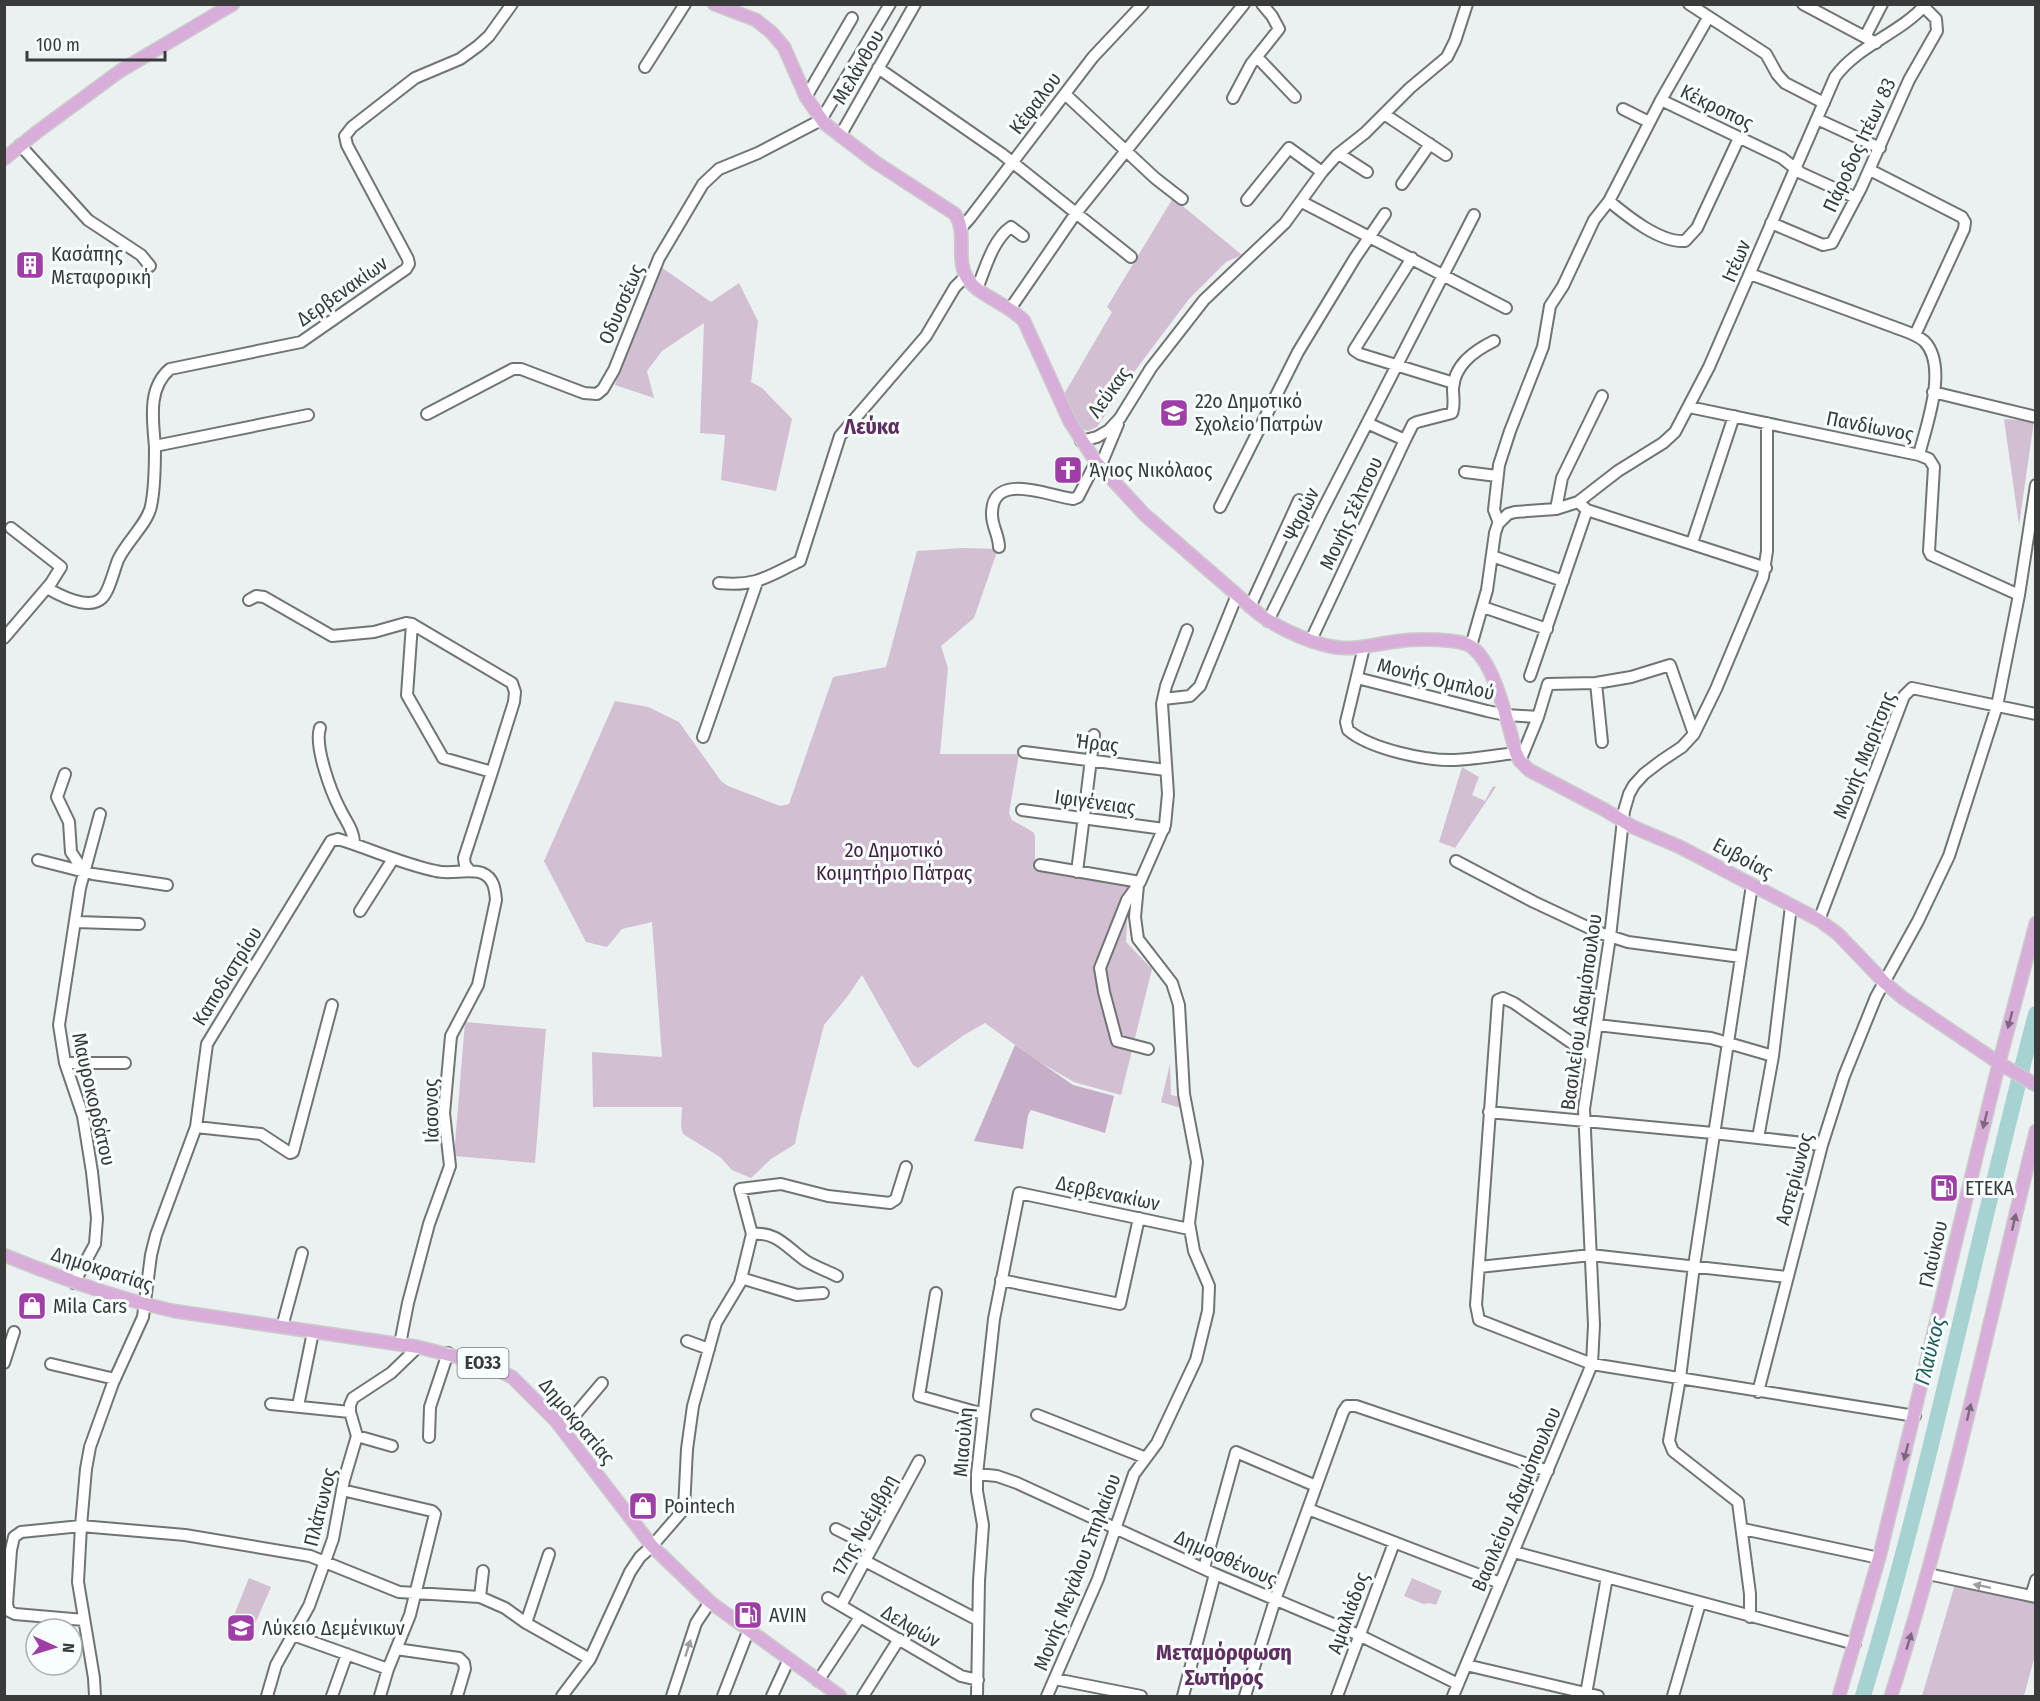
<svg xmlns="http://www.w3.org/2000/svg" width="2040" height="1701" viewBox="0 0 2040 1701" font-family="'Fira Sans Condensed',sans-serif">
  <rect width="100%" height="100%" fill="#ebf0f0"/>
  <path fill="#d2c0d2" d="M1173 198 1242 255 1226 262 1189 299 1131 376 1097 427 1088 431 1082 429 1063 396 1112 312 1107 307Z
    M661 267 711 302 739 283 758 321 751 382 762 388 792 419 776 491 721 480 725 435 700 433 704 323 662 351 647 371 654 398 615 385 635 321Z
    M2004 419 2034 421 2019 525Z
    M962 548 998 549 974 618 941 646 948 668 940 754H1019L1009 813 1012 820 1033 832 1035 836V868L1129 884 1126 942 1152 969 1121 1095 1074 1082 1036 1060 985 1023 964 1035 918 1068 913 1065 862 975 847 997 824 1025 800 1119 795 1144 771 1159 751 1178 732 1170 720 1157 683 1134 681 1126 682 1107H593L592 1052 662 1057 652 922 622 929 607 947 586 942 544 861 615 701 648 707 679 722 721 781 728 786 780 806 789 804 833 677 886 667 917 551Z
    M1462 767 1479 777 1472 795 1485 801 1493 786 1496 787 1455 848 1439 842Z
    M465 1022 546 1029 535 1163 454 1156Z
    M1170 1064 1171 1095 1180 1097 1181 1108 1161 1102Z
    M249 1578 271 1587 255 1624 234 1615Z
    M1412 1578 1442 1591 1436 1605 1430 1603 1423 1604 1404 1596Z
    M1955 1584 2035 1602V1655L2024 1696H1922Z"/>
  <path fill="#c7aec8" d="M1015 1045 1073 1085 1114 1096 1105 1133 1031 1110 1028 1115 1023 1149 974 1141Z"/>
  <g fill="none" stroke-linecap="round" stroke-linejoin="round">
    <path stroke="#a6d2d1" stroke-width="16" d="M1863 1696C1931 1471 1976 1241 2036 1014"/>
    <g stroke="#707574" stroke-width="14">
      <path id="minor" d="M1689 4 1766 54 1777 74 1785 83 1824 103
        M1803 4 1876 43
        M1865 37 1882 4
        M1257 57 1295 97
        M645 67 685 4
        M878 68 1002 154 1131 257
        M1065 94 1155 178 1182 199
        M806 97 852 18
        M1233 98 1251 64 1279 29 1272 16 1262 4
        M1661 100 1708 18
        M1623 109 1649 122
        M1384 114 1446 155
        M1817 119 1880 148
        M840 136 915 4
        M20 145 88 220 141 255 150 266
        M1339 154 1367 172
        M1870 170 1962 217 1965 222 1964 229 1915 335
        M1402 184 1430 144
        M1247 200 1289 148 1322 172
        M1609 201C1627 216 1660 243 1685 241L1697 228 1739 138
        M1302 202 1506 308
        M1771 223 1823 245 1832 243 1861 188 1909 80 1937 31 1936 19 1924 7
        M961 228 970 218 1093 57 1143 4
        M1412 258 1354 350 1360 354 1454 383
        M977 289C985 269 993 239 1011 227L1023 236
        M1010 309 1076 213 1244 4
        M1933 392 2036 417
        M1689 407 1919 455C1926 426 1949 366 1924 341 1916 334 1904 331 1894 327L1750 274
        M427 414 513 369H521L584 393 597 394 603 389 614 370 659 258 703 184 719 169 758 153 821 120 890 4
        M1405 440 1413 424 1417 422 1452 413C1455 405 1453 398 1453 389 1454 365 1474 351 1494 341
        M1081 441 1097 437 1109 430 1120 418 1151 368 1204 300 1285 223 1322 172 1337 155 1365 133 1410 88 1447 57 1455 41 1467 4
        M155 446 308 415
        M1919 455 1929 459 1934 467 1929 551 1931 555 2019 595
        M1100 467 1118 424
        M1465 472 1497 476
        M1578 502 1587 510 1766 568
        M1220 507 1298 352 1355 258 1385 214
        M1556 509 1562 478 1602 396
        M1499 523 1494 510 1499 465 1510 431 1543 347 1550 306 1563 286 1594 220 1609 201 1661 100 1782 158 1801 173 1856 198
        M1692 543 1734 416
        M999 547C999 536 992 526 992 515 991 470 1049 496 1073 499L1078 497 1096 462
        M1492 556 1563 581
        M719 583C757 587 768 576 800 561L840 436 926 336 955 287 966 276
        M47 588C59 595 89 611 102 598 109 592 114 570 118 560 126 542 148 523 151 506 155 488 155 465 155 447 153 421 147 388 170 369L301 342 406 269 409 264 408 259 347 145 345 136 352 127 415 78 460 59 478 46 489 36 512 4
        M249 600 256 596 264 597 332 636 374 632 406 623 412 624 407 695 443 758 492 772 464 858 465 865 470 871
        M1250 607 1299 500
        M1483 607 1547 629
        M1268 621 1321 513 1474 215
        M412 624 512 683 515 692 514 702 492 772
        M4 638 51 583 61 567 11 528
        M1311 640 1405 440 1367 423
        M1471 646 1487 590 1495 533 1498 524 1508 514 1515 512 1556 509 1578 502 1618 471 1663 443 1675 432 1709 367 1835 77C1858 45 1900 34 1926 4
        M1364 647 1346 722 1348 730C1370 749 1426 761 1455 760 1476 759 1496 755 1516 753
        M1530 676 1587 510
        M1357 678 1487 711 1506 715 1538 717 1548 684 1596 683 1631 677 1670 665 1694 734
        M1596 683 1602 742
        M1163 699 1190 696 1200 686 1237 595
        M320 728C314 746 331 792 340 809 345 820 354 830 354 843
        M703 737 757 582
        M1024 752 1166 770
        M1520 761 1538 717
        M65 774 57 797 69 822 71 852 84 872
        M1022 810 1164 829
        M38 860 93 874 167 885
        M1456 861 1534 902 1600 933 1628 942 1741 957
        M1040 865 1140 882
        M1077 872 1094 735
        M360 911 393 859
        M1819 920 1904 696 1912 688 2036 714
        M76 922 139 924
        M1597 1025 1711 1038 1773 1056 1758 1138
        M1148 1049 1117 1041 1104 992 1100 968 1127 900 1140 882 1165 825 1168 794 1162 704 1166 686 1187 630
        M1773 1056 1791 906
        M1592 1057 1514 1003 1503 998 1498 1000 1476 1305 1479 1320 1592 1364 1915 1416
        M65 1063H125
        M1489 1112 1713 1133 1822 1145
        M196 1127 261 1134 290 1153 293 1152 332 1005
        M752 1234C777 1231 787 1248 806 1261 816 1267 827 1271 837 1276
        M1479 1267 1591 1255 1787 1277
        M741 1278 797 1295 823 1293
        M1001 1280 1120 1304 1139 1218
        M74 1283 95 1244 97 1218 92 1172 83 1116 65 1063 59 1025 80 888 100 814
        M936 1293 919 1396 983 1414
        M282 1327 302 1253
        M687 1341 709 1349
        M4 1363 14 1332
        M51 1364 115 1379
        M1758 1392 1822 1145 1844 1076 1876 997 1918 921 1949 856 1997 706 2019 595 2036 485
        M271 1404 350 1412
        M298 1406 313 1332
        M1037 1415 1146 1458
        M563 1429 602 1383
        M357 1436 392 1446
        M429 1437 430 1407 448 1353
        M977 1474 997 1476 1017 1483 1215 1574 1359 1635 1458 1684
        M342 1490 432 1511 435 1514 410 1615 388 1669 380 1696
        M1308 1509 1500 1583
        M836 1529 872 1547
        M1743 1529 1879 1558
        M1514 1552 1855 1644
        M865 1561 978 1620
        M1204 1568 1236 1452 1316 1486
        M1928 1574 2036 1597
        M2031 1596 2036 1580
        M480 1597 483 1571
        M828 1598 961 1676 978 1680
        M841 1605 919 1461
        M1750 1617V1594L1738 1502 1673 1451 1669 1441 1680 1378 1694 1266 1752 885
        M84 1620 15 1614 9 1611 7 1604 11 1550 14 1537 21 1532 81 1526 185 1535 310 1556 399 1592 480 1597 505 1608 526 1623 590 1659
        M526 1623 549 1554
        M293 1635 388 1669
        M396 1649 459 1658 464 1663 465 1669 457 1696
        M1466 1665 1598 1696
        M1055 1679 1141 1696
        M818 1681 860 1617
        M1586 1694 1607 1577
        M95 1696 94 1678 78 1582 81 1526 86 1469 90 1447 113 1383 143 1317 151 1255 156 1235 196 1127 207 1044 331 841 338 839C371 849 402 864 436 871 450 875 468 868 482 873 494 878 495 889 496 900L478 985 451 1036 444 1113 450 1166 429 1224 408 1303 400 1344
        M267 1696 276 1665 309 1606 333 1539 344 1480 357 1436 350 1412V1405L353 1398 391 1373 418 1347
        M332 1696 347 1654
        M562 1696 590 1659 630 1572 640 1557 652 1546 684 1509 687 1449 693 1406 716 1323 740 1283 752 1234 740 1189 781 1184 828 1196 890 1203 896 1199 906 1167
        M672 1696 696 1623 710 1602
        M723 1696 749 1629
        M772 1696 789 1659
        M863 1696 899 1639
        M977 1696 979 1581 983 1525 977 1491V1474L994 1319 1019 1193 1189 1229
        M1047 1696 1098 1579 1134 1474 1157 1443 1196 1360 1208 1311 1209 1286 1194 1251 1189 1223 1197 1162 1184 1094 1179 1005 1172 983 1138 939 1135 917 1138 885
        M1183 1696 1215 1574
        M1245 1696 1275 1600 1343 1412 1347 1406H1356L1548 1471
        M1337 1696 1394 1543
        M1453 1696 1592 1364 1594 1325 1584 1109 1610 937 1624 811 1629 794 1634 785 1644 774 1661 761 1682 747 1694 734 1716 689 1763 577 1767 551V423
        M1673 1696 1700 1603"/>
    </g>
    <g stroke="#ccc" stroke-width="15">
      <path id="major" d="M714 4 756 20 771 32 784 47 806 97 824 123 875 162 955 214C968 233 955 259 967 278 978 296 1009 304 1024 321L1070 422 1096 462 1145 515 1259 614C1279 629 1318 647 1343 648 1359 649 1376 644 1392 642 1412 639 1432 639 1452 641 1459 642 1468 643 1473 648 1496 666 1508 725 1516 753L1520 761 1529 770 1605 810 1633 827 1680 847 1819 920 1838 934 1885 983 1903 998 1999 1063 2036 1085
        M4 159 37 132 120 71 233 4
        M4 1255C61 1278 115 1298 174 1311L418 1347 485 1364 512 1377 556 1421 652 1546 710 1602 840 1696
        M1839 1696 1879 1558 1999 1063 2036 923
        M1891 1696C1950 1511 1989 1320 2036 1131"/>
    </g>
    <use href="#minor" stroke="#fff" stroke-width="10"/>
    <use href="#major" stroke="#d9adda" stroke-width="12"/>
  </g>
  <defs><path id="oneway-solid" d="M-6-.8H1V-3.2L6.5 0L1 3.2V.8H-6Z" transform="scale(1.5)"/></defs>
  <g fill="#79697b">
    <use href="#oneway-solid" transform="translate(2010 1020) rotate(105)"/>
    <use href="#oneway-solid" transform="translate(1985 1120) rotate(104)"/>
    <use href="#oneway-solid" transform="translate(2014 1222) rotate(-77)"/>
    <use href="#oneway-solid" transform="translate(1969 1412) rotate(-77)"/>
    <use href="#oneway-solid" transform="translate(1906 1452) rotate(104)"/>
    <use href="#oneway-solid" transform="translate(1909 1641) rotate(-73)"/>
  </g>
  <g fill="#9c9d9d">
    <use href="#oneway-solid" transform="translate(1982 1586) rotate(-168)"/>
    <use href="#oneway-solid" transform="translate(688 1648) rotate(-72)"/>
  </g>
  <defs>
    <g id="building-square" transform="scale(1.5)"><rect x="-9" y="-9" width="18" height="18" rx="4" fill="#9f3ea6" stroke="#f8fdfd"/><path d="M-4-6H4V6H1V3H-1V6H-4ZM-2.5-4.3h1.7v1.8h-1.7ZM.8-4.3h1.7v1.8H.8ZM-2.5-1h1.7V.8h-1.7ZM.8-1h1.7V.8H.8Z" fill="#fff"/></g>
    <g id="school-square" transform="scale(1.5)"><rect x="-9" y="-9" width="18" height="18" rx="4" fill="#9f3ea6" stroke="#f8fdfd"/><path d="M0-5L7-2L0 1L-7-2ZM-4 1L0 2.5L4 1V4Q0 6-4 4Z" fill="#fff"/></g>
    <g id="church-square" transform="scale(1.5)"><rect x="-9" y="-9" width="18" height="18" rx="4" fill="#9f3ea6" stroke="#f8fdfd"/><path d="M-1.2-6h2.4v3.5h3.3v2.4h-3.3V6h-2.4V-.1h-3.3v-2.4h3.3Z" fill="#fff"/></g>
    <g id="fuel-square" transform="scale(1.5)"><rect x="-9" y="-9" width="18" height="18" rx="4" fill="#9f3ea6" stroke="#f8fdfd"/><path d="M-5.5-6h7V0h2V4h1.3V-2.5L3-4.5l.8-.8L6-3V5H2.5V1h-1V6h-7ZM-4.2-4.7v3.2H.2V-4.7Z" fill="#fff"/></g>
    <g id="shop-square" transform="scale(1.5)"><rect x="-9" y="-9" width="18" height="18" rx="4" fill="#9f3ea6" stroke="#f8fdfd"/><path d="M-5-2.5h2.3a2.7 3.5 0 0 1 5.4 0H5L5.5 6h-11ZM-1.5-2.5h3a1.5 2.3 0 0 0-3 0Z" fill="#fff"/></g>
  </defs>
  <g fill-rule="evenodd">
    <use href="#building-square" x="30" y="265"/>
    <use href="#school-square" x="1174" y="413"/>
    <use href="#church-square" x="1068" y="470"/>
    <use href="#fuel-square" x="1944" y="1188"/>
    <use href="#shop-square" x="32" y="1306"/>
    <use href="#shop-square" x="643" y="1506"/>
    <use href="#fuel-square" x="748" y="1615"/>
    <use href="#school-square" x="241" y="1628"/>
  </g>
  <g text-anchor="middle" stroke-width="6" stroke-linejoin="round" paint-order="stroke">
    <rect fill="#f8fdfd" stroke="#727575" stroke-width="1.5" x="457.5" y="1348" width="51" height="30" rx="4.5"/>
    <g font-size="18" font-weight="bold" fill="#393b3b">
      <text x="483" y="1369">ΕΟ33</text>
    </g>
    <g font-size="20" fill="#393b3b" stroke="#f8fdfd">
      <text transform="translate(858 67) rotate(-60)" y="7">Μελάνθου</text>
      <text transform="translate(1035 103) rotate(-53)" y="7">Κέφαλου</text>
      <text transform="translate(1717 107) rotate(26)" y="7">Κέκροπος</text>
      <text transform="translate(1859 145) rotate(-65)" y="7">Πάροδος Ιτέων 83</text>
      <text transform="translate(1736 261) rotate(-67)" y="7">Ιτέων</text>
      <text transform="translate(342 291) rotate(-35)" y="7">Δερβενακίων</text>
      <text transform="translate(621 304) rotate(-67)" y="7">Οδυσσέως</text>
      <text transform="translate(1109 392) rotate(-54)" y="7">Λεύκας</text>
      <text transform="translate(1870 426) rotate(11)" y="7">Πανδίωνος</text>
      <text transform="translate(1351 513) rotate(-65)" y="7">Μονής Σέλτσου</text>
      <text transform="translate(1301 514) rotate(-64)" y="7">Ψαρών</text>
      <text transform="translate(1436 679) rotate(14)" y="7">Μονής Ομπλού</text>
      <text transform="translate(1097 743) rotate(7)" y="7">Ήρας</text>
      <text transform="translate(1864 755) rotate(-68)" y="7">Μονής Μαρίτσης</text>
      <text transform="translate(1095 802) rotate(8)" y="7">Ιφιγένειας</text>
      <text transform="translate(1743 858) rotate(28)" y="7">Ευβοίας</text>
      <text transform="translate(227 976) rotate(-58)" y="7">Καποδιστρίου</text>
      <text transform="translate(1581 1012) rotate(-82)" y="7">Βασιλείου Αδαμόπουλου</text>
      <text transform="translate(94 1099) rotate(77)" y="7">Μαυροκορδάτου</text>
      <text transform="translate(431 1111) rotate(-91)" y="7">Ιάσονος</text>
      <text transform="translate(1794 1179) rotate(-75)" y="7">Αστερίωνος</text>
      <text transform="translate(1108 1193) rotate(12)" y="7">Δερβενακίων</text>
      <text transform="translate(1933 1254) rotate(-77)" y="7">Γλαύκου</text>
      <text transform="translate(102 1269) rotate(18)" y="7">Δημοκρατίας</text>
      <text transform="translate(577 1421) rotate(50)" y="7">Δημοκρατίας</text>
      <text transform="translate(963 1442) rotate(-85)" y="7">Μιαούλη</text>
      <text transform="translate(1516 1499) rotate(-67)" y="7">Βασιλείου Αδαμόπουλου</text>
      <text transform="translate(320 1507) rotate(-76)" y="7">Πλάτωνος</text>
      <text transform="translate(864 1525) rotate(-61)" y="7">17ης Νοέμβρη</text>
      <text transform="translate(1226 1558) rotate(24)" y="7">Δημοσθένους</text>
      <text transform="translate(1077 1572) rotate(-69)" y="7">Μονής Μεγάλου Σπηλαίου</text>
      <text transform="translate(1348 1613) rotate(-70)" y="7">Αμαλιάδος</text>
      <text transform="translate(911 1626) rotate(30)" y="7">Δελφών</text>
    </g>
    <g font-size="20" fill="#393b3b" stroke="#f8fdfd" text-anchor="start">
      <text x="51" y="261">Κασάπης<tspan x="51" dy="23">Μεταφορική</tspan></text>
      <text x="1195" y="408">22ο Δημοτικό<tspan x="1195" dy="23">Σχολείο Πατρών</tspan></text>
      <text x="1089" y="477">Άγιος Νικόλαος</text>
      <text x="1965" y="1195">ΕΤΕΚΑ</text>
      <text x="53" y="1313">Mila Cars</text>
      <text x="664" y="1513">Pointech</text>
      <text x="769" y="1622">AVIN</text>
      <text x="262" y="1635">Λύκειο Δεμένικων</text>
    </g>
    <g font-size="20" fill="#432045" stroke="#f8fdfd">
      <text x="894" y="857">2o Δημοτικό<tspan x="894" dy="23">Κοιμητήριο Πάτρας</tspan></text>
    </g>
    <g font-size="21" font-style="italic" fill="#1f5b5b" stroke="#f8fdfd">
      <text transform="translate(1930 1351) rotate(-76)" y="7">Γλαύκος</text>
    </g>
    <g font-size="22" font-weight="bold" fill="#5f2f62" stroke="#f8fdfd">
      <text x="872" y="434">Λεύκα</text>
      <text x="1224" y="1660">Μεταμόρφωση<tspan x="1224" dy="25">Σωτήρος</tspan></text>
    </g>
  </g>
  <rect width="2040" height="1701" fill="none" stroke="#393b3b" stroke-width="12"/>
  <g transform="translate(54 1647) rotate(94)"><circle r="28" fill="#f8fdfd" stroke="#acafaf" stroke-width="1.5"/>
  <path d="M0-4.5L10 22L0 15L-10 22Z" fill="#9f3ea6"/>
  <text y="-9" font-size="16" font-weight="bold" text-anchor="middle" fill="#393b3b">N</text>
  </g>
  <path d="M27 51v9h138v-9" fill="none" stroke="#393b3b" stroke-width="3"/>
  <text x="36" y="51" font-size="18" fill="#393b3b" stroke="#f8fdfd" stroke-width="4.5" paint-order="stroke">100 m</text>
</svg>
